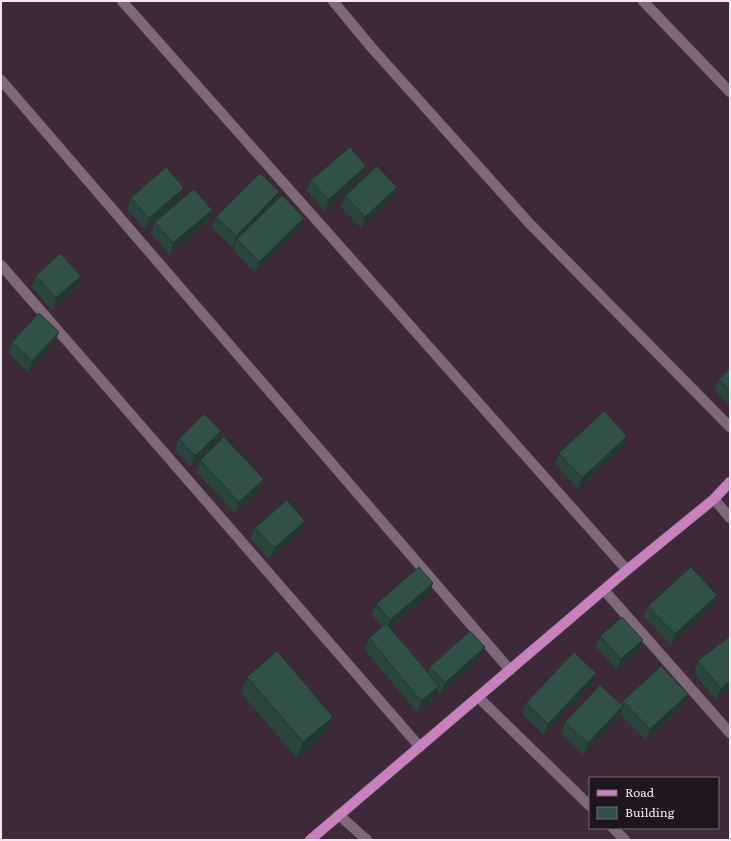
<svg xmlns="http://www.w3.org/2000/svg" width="731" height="841" viewBox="0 0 731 841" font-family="Literata,serif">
  <rect width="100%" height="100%" fill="#3d293a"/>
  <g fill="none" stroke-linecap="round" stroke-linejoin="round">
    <g stroke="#564553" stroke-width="11">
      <path id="minor" d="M122 1 627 570
        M333 1 372 48 529 223 730 427
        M643 1 730 92
        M1 80 510 670
        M1 265 420 747
        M714 499 730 518
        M604 590 730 733
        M478 697 590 806
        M339 815 367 840
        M613 828 625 840"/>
    </g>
    <g stroke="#564553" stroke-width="11">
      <path id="major" d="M310 840 627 570 714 499 730 482"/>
    </g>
    <use href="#minor" stroke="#7f687b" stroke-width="10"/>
    <use href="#major" stroke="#c980be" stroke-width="10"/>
  </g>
  <path fill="#2a453c" d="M362 177 324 211 307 191 311 180Z
    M279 192 275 202 300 229 255 273 233 250 235 244 232 247 212 228 216 217Z
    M345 196 393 198 361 228 341 207Z
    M131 198 180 199 145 230 127 209Z
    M212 210 208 222 169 255 151 233 155 222Z
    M36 276 77 287 52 310 32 287Z
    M12 342 55 343 28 372 8 353Z
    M730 369V407L715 390 719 379Z
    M627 436 623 447 578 489 555 464 559 453Z
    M179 439 216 443 191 467 175 450Z
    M200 460 260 490 235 513 196 472Z
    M305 521 301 532 269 559 251 539 255 528Z
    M433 583 429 594 390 628 428 673 430 667 485 647 481 658 441 694 437 690 435 697 417 712 364 649 369 638 382 627 372 615 376 604Z
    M648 606H713L671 645 644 617Z
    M600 636 638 652 617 670 596 647Z
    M698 661 730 689 716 700 694 673Z
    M247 677 333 717 327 733 297 758 241 693Z
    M592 684 544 735 522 714 526 703Z
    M688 694 684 705 646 740 620 714 619 717 584 755 561 733 565 722 622 705 623 701Z"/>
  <path fill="#223831" d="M366 166 362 177 324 211 328 200Z
    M397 187 393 198 361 228 365 217Z
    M184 188 180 199 145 230 149 218Z
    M279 192 275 204 237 239 235 244 232 247 236 236Z
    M212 210 208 222 169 255 173 243Z
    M304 218 300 229 255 273 259 262Z
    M81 276 77 287 52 310 56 298Z
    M59 332 55 343 28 372 32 361Z
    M221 431 216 443 191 467 195 456Z
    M627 436 623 447 578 489 582 478Z
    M264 479 260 490 235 513 239 502Z
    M305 521 301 532 269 559 274 548Z
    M433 583 429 594 386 631 390 620Z
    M717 595 713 606 671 645 675 634Z
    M643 640 638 652 617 670 621 659Z
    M485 647 481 658 441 694 445 683Z
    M596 673 592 684 544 735 548 724Z
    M730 681V689L716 700 721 689Z
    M439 686 435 697 417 712 421 701Z
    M688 694 684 705 646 740 650 729Z
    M623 706 619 717 584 755 588 743Z
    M333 717 327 733 297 758 303 742Z"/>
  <path fill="#315046" stroke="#223831" d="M350 147 366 166 328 200 311 180Z
    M377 166 397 187 365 217 345 196Z
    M166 167 184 188 149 218 131 198Z
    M260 173 279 192 236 236 216 217Z
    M194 189 212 210 173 243 155 222Z
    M282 195 304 218 259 262 237 239Z
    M60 253 81 276 56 298 36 276Z
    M39 313 59 332 32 361 12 342Z
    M730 369V391L719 379Z
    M604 411 627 436 582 478 559 453Z
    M204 414 221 431 195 456 179 439Z
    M224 437 264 479 239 502 200 460Z
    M287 500 305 521 274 548 255 528Z
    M419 567 433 583 390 620 376 604Z
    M691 567 717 595 675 634 648 606Z
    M622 617 643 640 621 659 600 636Z
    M386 623 439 686 421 701 369 638Z
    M470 631 485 647 445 683 430 667Z
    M730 636V681L721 689 698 661Z
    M277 651 333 717 303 742 247 677Z
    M574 652 596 673 548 724 526 703Z
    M661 666 688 694 650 729 623 701Z
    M600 685 623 706 588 743 565 722Z"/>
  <rect width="731" height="841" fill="none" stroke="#f4e7f2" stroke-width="4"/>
  <rect x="589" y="777" width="130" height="52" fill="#1f161d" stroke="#746a72"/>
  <rect x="597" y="790" width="20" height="6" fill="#c980be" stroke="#746a72"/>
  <text x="625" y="797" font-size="12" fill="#f4e7f2">Road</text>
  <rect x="597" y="807" width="20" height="12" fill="#315046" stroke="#746a72"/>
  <text x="625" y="817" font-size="12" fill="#f4e7f2">Building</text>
</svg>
